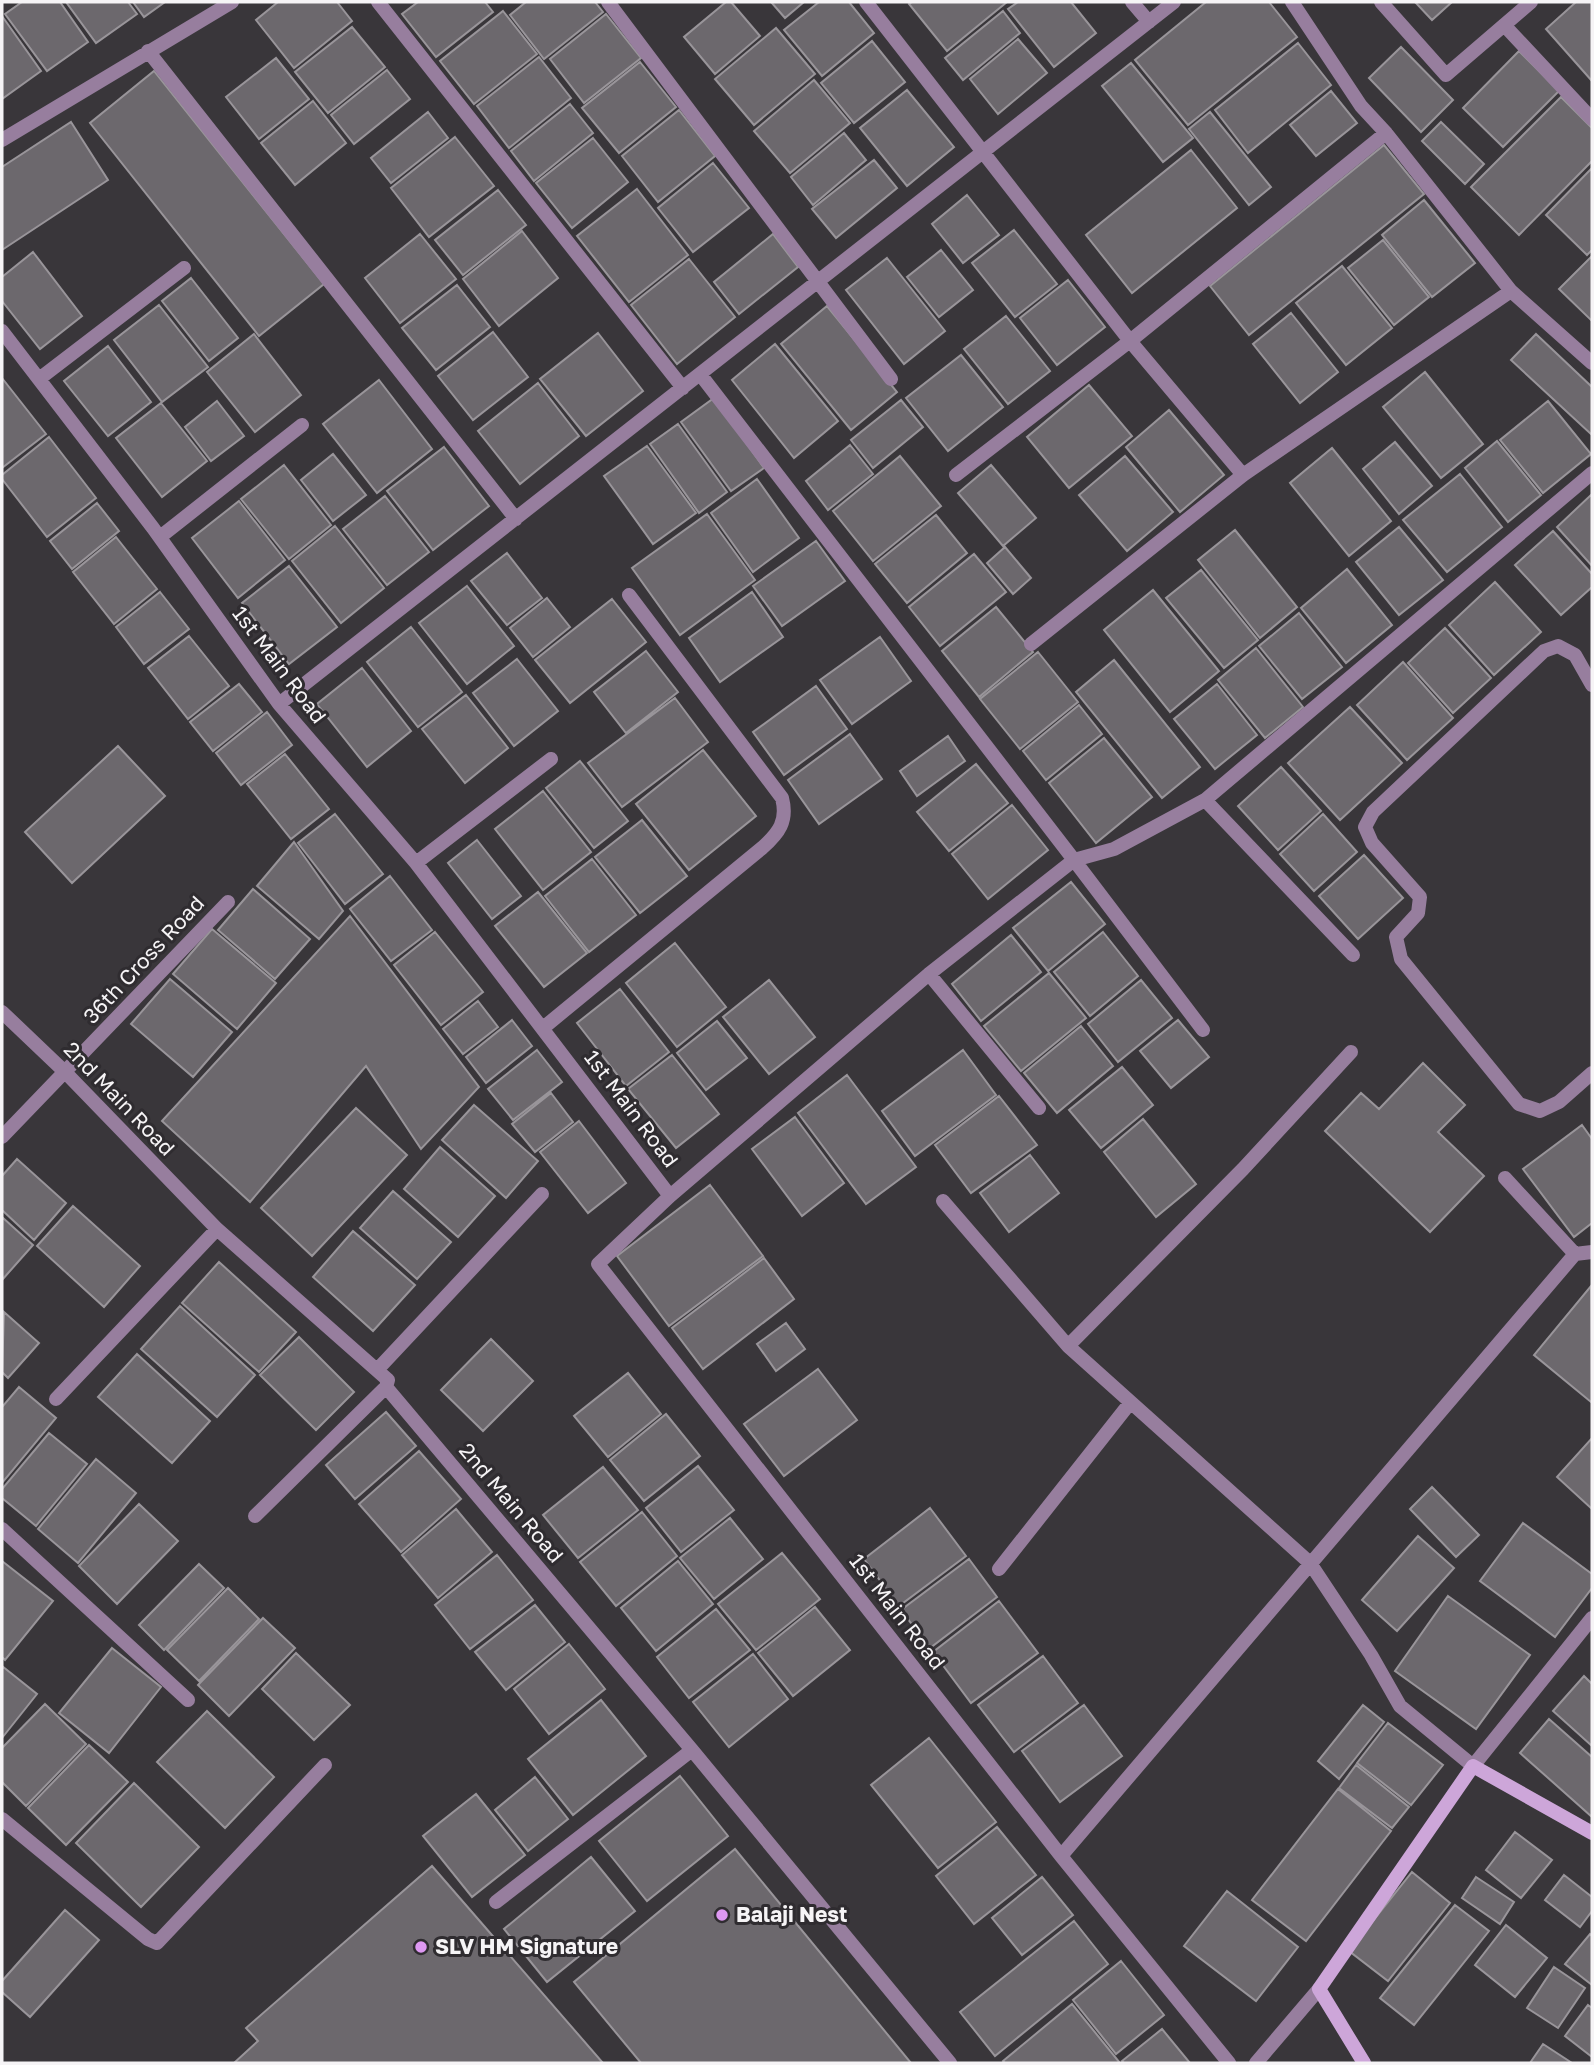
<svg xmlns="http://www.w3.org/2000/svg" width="1594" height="2065" viewBox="0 0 1594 2065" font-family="'Golos Text',sans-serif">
  <rect width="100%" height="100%" fill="#39363a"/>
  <path fill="#6c686d" stroke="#99959a" stroke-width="2" d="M22 2H60L88 42 47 71 5 14Z
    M66 2H128L137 14 96 43Z
    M133 2H165L144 17Z
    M278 2H337L352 21 294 68 256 20Z
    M418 2H485L493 12 436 57 402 14Z
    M526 2H595L603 12 544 59 510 15Z
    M726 2H731L760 36 715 74 684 37Z
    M771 2H804L785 18Z
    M819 2H849L874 33 822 76 784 30Z
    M912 2H1007L947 51 909 4Z
    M1018 2H1071L1096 33 1054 67 1008 9Z
    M1206 2H1269L1297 37 1188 125 1135 60Z
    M1415 2H1452L1432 20Z
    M1576 2H1592V81L1546 29Z
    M503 11 537 54 474 104 440 61Z
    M1003 11 1020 33 963 80 945 58Z
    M606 14 641 58 584 103 550 59Z
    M2 16 41 71 2 99Z
    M352 27 385 67 328 113 295 72Z
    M776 28 815 74 754 125 715 79Z
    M1018 39 1047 73 998 114 970 79Z
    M872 41 905 82 854 123 821 83Z
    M1298 43 1331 85 1248 153 1215 110Z
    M1401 47 1453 100 1421 132 1369 78Z
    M1519 51 1559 91 1503 147 1463 108Z
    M539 57 571 98 509 148 477 106Z
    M276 58 309 99 259 139 226 97Z
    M640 62 676 107 619 153 582 108Z
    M1131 63 1193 138 1163 162 1102 86Z
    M387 70 410 99 354 144 331 115Z
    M154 71 324 284 259 336 90 123Z
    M814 80 850 123 790 173 754 131Z
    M907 90 954 147 907 186 860 128Z
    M1331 91 1357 123 1316 156 1290 125Z
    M1561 97 1592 128V161L1519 235 1471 187Z
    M313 101 346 143 295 185 261 143Z
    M570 104 593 133 534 181 511 151Z
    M679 110 715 156 658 202 622 156Z
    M428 112 448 138 391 183 371 158Z
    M1210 112 1271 187 1249 205 1189 129Z
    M71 122 108 180 2 250V167Z
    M1441 122 1484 164 1465 184 1422 141Z
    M844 133 866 160 813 205 791 177Z
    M455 137 494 186 429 237 391 188Z
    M593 138 628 182 572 228 536 183Z
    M1384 145 1424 194 1249 335 1210 286Z
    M1191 150 1237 208 1132 293 1086 235Z
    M874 160 897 188 836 238 812 209Z
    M713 163 749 208 693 252 658 208Z
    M1592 168V250L1587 255 1546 215Z
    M637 189 688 255 629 302 577 236Z
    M498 190 526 225 463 275 435 240Z
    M967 195 999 235 963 263 932 224Z
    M1424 200 1475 263 1432 297 1382 235Z
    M1014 230 1057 284 1015 317 972 263Z
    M522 231 558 278 499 326 463 279Z
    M420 234 456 279 400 323 365 278Z
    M773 234 798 267 739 314 714 282Z
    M1383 240 1429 297 1394 325 1348 268Z
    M941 250 973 290 939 317 907 277Z
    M33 252 82 316 40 349 2 301V277Z
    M1592 256V321L1559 289Z
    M887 258 945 331 904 364 846 290Z
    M689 259 735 317 677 364 631 305Z
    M1342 266 1392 328 1346 365 1296 303Z
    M191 278 238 338 209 361 162 301Z
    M1068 280 1105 327 1057 365 1020 318Z
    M457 285 490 327 436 370 402 328Z
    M159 305 208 367 162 402 114 340Z
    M827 306 897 392 851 430 781 344Z
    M1291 313 1338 372 1300 403 1253 344Z
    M1006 316 1050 371 1008 404 964 349Z
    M493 332 528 377 473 420 438 376Z
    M598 333 643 391 586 436 540 379Z
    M254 334 301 395 255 432 207 372Z
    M1536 334 1592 387V435L1511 360Z
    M775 344 838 421 794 458 732 380Z
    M108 346 151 402 108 436 64 381Z
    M961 355 1003 407 948 451 906 398Z
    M1425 372 1483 444 1441 478 1383 407Z
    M2 378 46 434 2 468Z
    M379 380 432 449 377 493 323 424Z
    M538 383 579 436 520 484 478 431Z
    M1089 385 1132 436 1069 488 1027 437Z
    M714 398 764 468 731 491 681 422Z
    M901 400 923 427 873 468 851 440Z
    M217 401 244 436 211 461 185 427Z
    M1548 401 1591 454 1543 493 1500 440Z
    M161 403 207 461 162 497 116 438Z
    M1169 410 1224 475 1180 512 1126 447Z
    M678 424 727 492 699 513 650 444Z
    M49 437 96 498 47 537 2 479V475Z
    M1497 441 1541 495 1508 522 1465 468Z
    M1395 442 1432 486 1399 514 1363 469Z
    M850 445 873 474 828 510 806 481Z
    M647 446 696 513 653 544 604 476Z
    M444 447 489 506 433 550 387 491Z
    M1332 448 1391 521 1349 556 1290 483Z
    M333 454 366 495 333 521 301 480Z
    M900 456 941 506 873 561 833 511Z
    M1125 456 1173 512 1127 551 1079 495Z
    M284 465 331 525 289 559 241 499Z
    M991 465 1036 518 1003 546 958 493Z
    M1460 474 1502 527 1447 572 1403 520Z
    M757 479 799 538 753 572 711 513Z
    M1592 494V566L1557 527Z
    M385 496 429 552 387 585 343 529Z
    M239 501 285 560 238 598 192 538Z
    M97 503 119 531 72 569 50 541Z
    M707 514 755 580 680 635 632 568Z
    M936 515 967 553 907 603 875 564Z
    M335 526 384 588 341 623 292 561Z
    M1399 527 1443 580 1399 615 1356 562Z
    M1235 530 1297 607 1260 638 1198 560Z
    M1553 531 1592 574V587L1561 615 1515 565Z
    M116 537 157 589 114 624 73 572Z
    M816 541 845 581 782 626 753 586Z
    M1005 547 1031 578 1013 594 987 563Z
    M507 553 542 598 507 625 471 581Z
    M974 554 1006 592 940 646 909 607Z
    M289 566 337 627 289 664 242 603Z
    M1347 569 1392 625 1346 663 1301 608Z
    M1201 570 1258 640 1224 668 1166 598Z
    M1495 582 1541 632 1494 675 1449 625Z
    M467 586 514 646 467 684 419 623Z
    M1153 590 1219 671 1170 712 1104 630Z
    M160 592 189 629 144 664 116 627Z
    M752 592 783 637 720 682 689 638Z
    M547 598 570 627 533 657 510 628Z
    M612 599 646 642 570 703 535 660Z
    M996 607 1033 652 979 697 942 651Z
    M1299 613 1342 667 1302 699 1259 646Z
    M411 627 462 692 418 727 367 662Z
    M1445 628 1491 678 1453 713 1408 663Z
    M189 636 229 686 188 719 148 668Z
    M880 637 911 681 852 724 820 680Z
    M1256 648 1303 707 1265 738 1218 680Z
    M646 651 678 692 626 733 594 692Z
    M1038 652 1078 702 1020 749 980 699Z
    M517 659 558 711 514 746 473 693Z
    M1114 660 1200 767 1162 798 1076 692Z
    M1403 662 1453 718 1407 760 1357 705Z
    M362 668 411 731 367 767 317 704Z
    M239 684 262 712 213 751 190 722Z
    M1217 684 1257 735 1215 769 1174 719Z
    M816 686 847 729 784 775 753 732Z
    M466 695 508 748 465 783 422 729Z
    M675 698 708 742 622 807 588 763Z
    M1079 705 1102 734 1046 780 1023 751Z
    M1350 707 1402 763 1340 820 1288 763Z
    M267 712 292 745 241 785 216 753Z
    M850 734 882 779 819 824 788 780Z
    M948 736 965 761 917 796 900 771Z
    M1104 738 1152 797 1096 843 1049 783Z
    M118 746 165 796 72 883 25 832Z
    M703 750 756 816 689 870 636 804Z
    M285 754 329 809 291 839 247 784Z
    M580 761 628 821 594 848 546 788Z
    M976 764 1008 803 949 851 917 812Z
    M1281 767 1321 811 1278 850 1238 806Z
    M543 791 591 852 543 890 495 829Z
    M1012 805 1048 850 988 899 952 854Z
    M335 814 383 874 345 904 298 843Z
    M1323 814 1357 852 1314 891 1280 854Z
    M642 820 687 876 640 913 595 857Z
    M477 840 521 896 492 919 448 863Z
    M294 842 343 911 319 939 257 886Z
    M1364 855 1403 898 1358 939 1319 896Z
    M592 859 636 915 589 952 545 896Z
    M390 876 432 930 391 961 350 909Z
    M1071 882 1105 924 1048 971 1013 928Z
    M253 889 310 939 275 979 218 930Z
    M538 892 587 953 544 987 495 926Z
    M350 916 479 1087 421 1149 366 1066 250 1202 162 1121Z
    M212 929 276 983 237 1029 173 974Z
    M435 932 483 992 441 1025 394 965Z
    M1103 932 1138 976 1090 1016 1054 972Z
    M1011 935 1041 972 981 1021 952 984Z
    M675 943 726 1007 677 1047 626 983Z
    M1049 973 1086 1018 1021 1071 984 1026Z
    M170 979 232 1032 193 1077 131 1024Z
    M769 980 815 1037 769 1074 723 1017Z
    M1141 980 1172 1018 1118 1062 1088 1024Z
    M620 989 669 1052 626 1086 577 1023Z
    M478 1001 498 1027 463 1054 443 1029Z
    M512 1020 532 1046 486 1083 466 1057Z
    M1178 1020 1209 1057 1171 1088 1140 1051Z
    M717 1021 747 1058 706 1090 677 1053Z
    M1081 1026 1113 1066 1057 1113 1024 1073Z
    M537 1050 562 1082 513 1120 488 1089Z
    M963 1050 996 1095 915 1156 882 1111Z
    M672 1055 719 1114 676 1148 628 1089Z
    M1423 1063 1465 1105 1438 1132 1484 1176 1430 1232 1325 1131 1361 1093 1379 1109Z
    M1122 1067 1153 1105 1101 1148 1069 1110Z
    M847 1075 916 1167 866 1204 798 1113Z
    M551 1093 573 1122 535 1152 512 1124Z
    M999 1096 1037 1145 971 1193 935 1145Z
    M474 1105 538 1161 506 1198 442 1140Z
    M356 1108 407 1155 312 1256 261 1208Z
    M795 1117 844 1183 802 1216 752 1149Z
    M1143 1119 1196 1184 1156 1217 1104 1152Z
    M579 1121 626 1183 588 1213 540 1152Z
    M1582 1125 1592 1139V1223L1574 1237 1523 1169Z
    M440 1147 495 1196 458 1237 404 1189Z
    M1030 1155 1059 1193 1009 1232 980 1193Z
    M17 1159 66 1203 34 1240 2 1210V1176Z
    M710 1185 763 1256 669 1326 617 1256Z
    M393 1191 451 1242 417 1279 360 1228Z
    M73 1206 140 1266 104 1307 37 1246Z
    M2 1217 33 1245 2 1280Z
    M353 1231 415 1285 373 1331 313 1277Z
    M764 1258 794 1299 703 1369 672 1328Z
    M219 1262 296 1332 259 1372 182 1303Z
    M1591 1286 1592 1400 1591 1402 1534 1355Z
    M180 1306 255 1375 217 1417 141 1349Z
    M4 1312 39 1343 8 1378 2 1372Z
    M786 1323 805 1349 776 1371 757 1344Z
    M299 1337 354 1392 316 1430 260 1375Z
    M491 1339 533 1381 483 1431 441 1390Z
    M137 1354 210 1421 172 1463 98 1397Z
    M818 1369 857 1420 784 1476 744 1424Z
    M628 1373 661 1414 608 1457 574 1416Z
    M19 1387 56 1418 2 1483V1407Z
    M386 1412 416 1446 355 1499 326 1465Z
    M666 1414 700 1456 644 1501 610 1460Z
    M49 1433 87 1464 36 1526 2 1498V1489Z
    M1592 1438V1509L1557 1477Z
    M419 1451 461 1499 401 1552 359 1504Z
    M96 1459 136 1493 78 1563 38 1529Z
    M698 1466 734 1510 681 1552 646 1508Z
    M603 1467 638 1510 578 1558 543 1515Z
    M1432 1487 1479 1535 1456 1557 1410 1509Z
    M139 1504 178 1541 117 1604 79 1566Z
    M930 1508 966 1556 899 1606 864 1559Z
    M456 1509 492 1552 438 1598 402 1555Z
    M642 1512 677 1556 616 1606 580 1562Z
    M730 1518 763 1559 714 1599 680 1558Z
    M1523 1523 1592 1574V1588L1555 1637 1480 1581Z
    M1418 1536 1454 1568 1397 1631 1362 1600Z
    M782 1553 820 1599 756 1650 718 1604Z
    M497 1555 533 1600 470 1649 435 1605Z
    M969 1559 997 1597 930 1648 901 1610Z
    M2 1561 53 1601 5 1660 2 1657Z
    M678 1561 713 1604 656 1651 621 1608Z
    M199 1564 224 1588 164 1650 139 1625Z
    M228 1588 259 1619 199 1681 167 1650Z
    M1448 1596 1530 1655 1476 1729 1395 1671Z
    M999 1601 1038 1653 971 1703 933 1652Z
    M535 1605 565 1642 506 1690 475 1652Z
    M815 1607 850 1650 793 1696 758 1653Z
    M716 1609 750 1650 689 1698 657 1657Z
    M263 1618 295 1648 229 1716 198 1685Z
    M569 1644 605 1689 549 1734 514 1689Z
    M112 1648 161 1687 109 1753 59 1713Z
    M296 1653 350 1705 314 1740 262 1689Z
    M753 1654 788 1699 729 1747 693 1702Z
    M1043 1656 1078 1703 1014 1752 978 1705Z
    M2 1666 37 1694 2 1738Z
    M1584 1676 1592 1684V1746L1553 1711Z
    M601 1700 646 1756 573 1815 528 1759Z
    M45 1704 86 1744 26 1806 2 1782V1748Z
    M1084 1705 1122 1756 1060 1802 1022 1751Z
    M1363 1705 1384 1722 1339 1779 1318 1761Z
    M207 1711 274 1777 225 1828 157 1762Z
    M1549 1719 1592 1757V1817L1520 1753Z
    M1388 1723 1443 1765 1411 1805 1357 1763Z
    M929 1738 996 1822 938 1868 871 1785Z
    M89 1745 128 1782 66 1845 28 1808Z
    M1356 1765 1409 1807 1392 1828 1339 1788Z
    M680 1776 728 1836 647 1901 599 1841Z
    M535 1777 568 1819 528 1851 495 1810Z
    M134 1783 199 1847 141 1907 76 1843Z
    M1338 1789 1391 1831 1306 1941 1252 1900Z
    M476 1794 525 1855 472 1897 423 1836Z
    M997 1827 1036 1875 974 1924 936 1876Z
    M1515 1832 1552 1860 1521 1898 1486 1870Z
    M735 1849 911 2063H641L574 1982Z
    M591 1857 635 1911 547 1982 504 1929Z
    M432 1866 603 2063H234L258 2041 246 2028Z
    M1412 1872 1450 1903 1388 1981 1349 1951Z
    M1564 1875 1592 1897V1911L1580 1927 1545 1900Z
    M1042 1877 1073 1915 1022 1955 992 1918Z
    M1476 1877 1514 1902 1500 1924 1462 1898Z
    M1227 1891 1298 1947 1256 2001 1184 1946Z
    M1455 1905 1489 1931 1414 2025 1380 1998Z
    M65 1910 99 1940 30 2017 2 1992V1981Z
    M1074 1921 1108 1964 995 2056 960 2012Z
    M1506 1925 1547 1958 1515 1997 1475 1965Z
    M1590 1934 1592 1936V1985L1565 1964Z
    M1121 1961 1164 2015 1116 2054 1073 2000Z
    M1554 1967 1585 1988 1558 2028 1527 2008Z
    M1072 2004 1120 2063H1005L1003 2061Z
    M1588 2005 1592 2008V2057L1565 2036Z
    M1162 2029 1190 2063H1124L1122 2061Z
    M1543 2044 1572 2063H1530Z"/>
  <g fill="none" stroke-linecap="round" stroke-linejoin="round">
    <path stroke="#977e9e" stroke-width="14" d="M1592 685 1575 655 1558 646 1544 651 1373 812 1365 827 1372 843 1420 897 1418 913 1396 937 1401 959 1519 1104 1540 1111 1559 1102 1592 1073"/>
    <path stroke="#977e9e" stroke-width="14" d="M378 2 683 388
      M608 2 891 379
      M866 2 1130 341 1243 475 1511 291
      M1132 2 1149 22
      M1292 2 1361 106 1386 133 1511 291 1592 363
      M1381 2 1446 75 1531 2
      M1504 25 1592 119
      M148 51 516 519
      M2 140 232 2
      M2 331 153 528 279 704 416 863 670 1196 598 1264 1061 1856 1229 2063
      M39 379 184 268
      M956 475 1130 341 1386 133
      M160 537 302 425
      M1031 644 1243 475
      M279 704 1174 2
      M1205 800 1353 955
      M416 863 551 759
      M929 974 1039 1108
      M2 1012 66 1073 217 1229 388 1380 386 1387 692 1750 950 2063
      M543 1028 762 848C779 833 788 821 782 798L629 595
      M1203 1030 1074 860 1114 849 1205 800 1592 473
      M2 1137 228 902
      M1505 1178 1575 1254
      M670 1196 929 974 1074 860 700 374
      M943 1201 1068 1346 1310 1563 1371 1655 1400 1706 1473 1766 1592 1618
      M1068 1346 1243 1169 1351 1052
      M377 1370 542 1194
      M56 1399 217 1229
      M255 1516 386 1387
      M2 1529 188 1700
      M999 1569 1130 1403
      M2 1819 148 1939 157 1943 325 1765
      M1061 1856 1575 1254 1592 1252
      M496 1902 692 1750
      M1256 2063 1319 1989"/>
    <path stroke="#cda6d9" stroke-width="14" d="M1364 2063 1319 1989 1473 1766 1592 1833"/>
  </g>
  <g fill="#de98f2" stroke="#2f2c30" stroke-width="2.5">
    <circle cx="722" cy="1915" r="7"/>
    <circle cx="421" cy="1947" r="7"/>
  </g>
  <g text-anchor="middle" stroke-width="6" stroke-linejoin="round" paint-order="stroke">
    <g font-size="21" fill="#f6f4f6" stroke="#2f2c30">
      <text transform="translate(279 665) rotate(53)" y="7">1st Main Road</text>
      <text transform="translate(144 960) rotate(-47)" y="7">36th Cross Road</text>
      <text transform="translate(119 1099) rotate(46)" y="7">2nd Main Road</text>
      <text transform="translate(631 1109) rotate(53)" y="7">1st Main Road</text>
      <text transform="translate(511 1503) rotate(50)" y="7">2nd Main Road</text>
      <text transform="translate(897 1612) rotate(52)" y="7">1st Main Road</text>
    </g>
    <g font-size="21" font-weight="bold" fill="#f6f4f6" stroke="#2f2c30" text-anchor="start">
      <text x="736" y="1922">Balaji Nest</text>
      <text x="435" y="1954">SLV HM Signature</text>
    </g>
  </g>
  <rect width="1594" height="2065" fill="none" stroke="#f6f4f6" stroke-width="7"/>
</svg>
